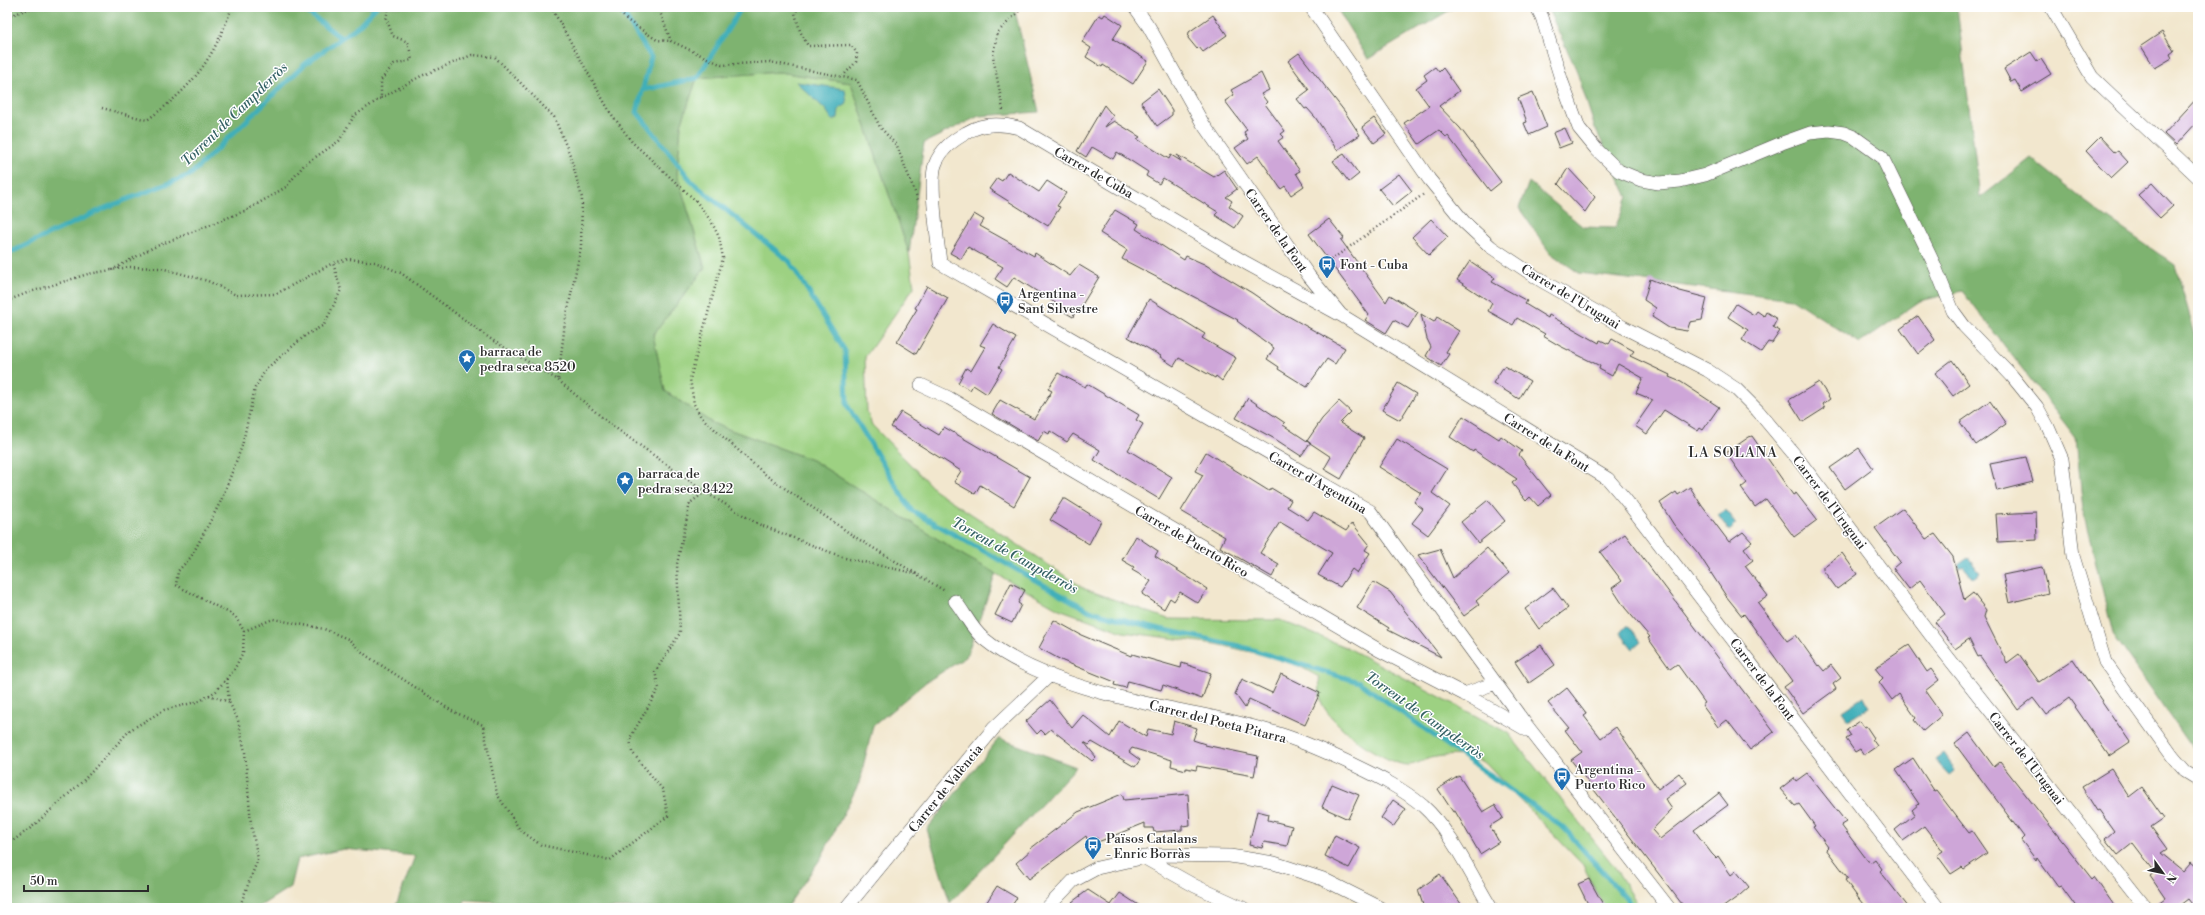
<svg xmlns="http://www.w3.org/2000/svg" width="2205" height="915" viewBox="0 0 2205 915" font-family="'Libre Bodoni',serif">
  <rect width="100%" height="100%" fill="#fff"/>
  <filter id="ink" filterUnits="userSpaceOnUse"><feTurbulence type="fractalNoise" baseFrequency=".025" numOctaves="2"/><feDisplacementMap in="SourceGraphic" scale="8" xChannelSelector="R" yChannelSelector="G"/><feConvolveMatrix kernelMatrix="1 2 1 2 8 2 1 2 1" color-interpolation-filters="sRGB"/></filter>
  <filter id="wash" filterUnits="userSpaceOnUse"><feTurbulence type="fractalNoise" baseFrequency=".012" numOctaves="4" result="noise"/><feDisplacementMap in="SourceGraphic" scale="16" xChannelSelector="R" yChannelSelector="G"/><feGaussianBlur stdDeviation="0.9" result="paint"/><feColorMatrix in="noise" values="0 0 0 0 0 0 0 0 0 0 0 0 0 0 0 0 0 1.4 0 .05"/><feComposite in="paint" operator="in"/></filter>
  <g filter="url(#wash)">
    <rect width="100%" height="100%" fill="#f2e7ce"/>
    <path fill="#9dd182" stroke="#647e56" d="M779 72 851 83 909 253 914 287 865 357 867 412 872 425 935 490 1085 589 1168 619 1280 620 1350 649 1508 733 1614 866 1640 908H1604L1583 865 1485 763C1469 754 1449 754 1431 758 1423 760 1416 765 1408 765 1385 765 1328 723 1321 701 1319 694 1320 684 1319 677L1290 661 1216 644 1123 632 1059 609 966 557 812 460 712 423 665 391 653 335 705 268 677 174 681 125 697 78Z"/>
    <path fill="#7eb370" stroke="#546f4e" d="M7 7H1014L1039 112 979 116 924 143 909 253 851 83 779 72 697 78 681 125 677 174 705 268 653 335 665 391 712 423 812 460 966 557 996 573 966 657 926 682 873 726 859 783 821 858 786 908H545L543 904 465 900 462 908H395L415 856 344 849 297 859 290 887 257 908H7Z
      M1336 7H1455L1368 59Z
      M1547 7H1957L1980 198 2031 158 2101 214 2175 265 2196 337 2198 356V756L2113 634 2083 511 2076 438 1962 291 1920 301 1860 343 1792 299 1579 273 1550 253 1519 208 1529 182 1583 227 1615 228 1628 197 1595 128 1576 69Z
      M999 738 1076 767 950 903 927 829Z"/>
    <path fill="#3fafb9" stroke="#356d72" d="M796 82 845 89 847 104 839 109 838 118 833 121 826 110Z
      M1726 510 1736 525 1729 531 1718 515Z
      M1968 557 1980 573 1973 578 1963 566 1960 568 1958 564Z
      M1626 626H1628L1641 642 1633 649 1620 633Z
      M1863 697 1869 707 1848 720 1842 711Z
      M1944 753 1953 766 1952 767 1954 771 1949 775 1935 760Z"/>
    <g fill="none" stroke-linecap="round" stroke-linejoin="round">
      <path stroke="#3fafb9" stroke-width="5" d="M301 7 341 38
        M619 7 651 57 637 112 693 183 790 262 845 351 847 405 911 510 1090 611 1160 629 1239 646 1359 682 1565 829 1629 902 1631 908
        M643 90 697 78 742 7
        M7 254 105 208 190 175 305 64 358 26 376 7"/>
    </g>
    <g id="blocks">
      <path fill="#cea6d8" d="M1105 14 1122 25 1113 39 1148 61 1133 84 1103 65 1102 67 1086 57 1091 48 1082 42 1099 15 1103 17Z
        M1213 15 1227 35 1203 52 1199 47 1197 49 1188 38 1189 32Z
        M2162 32 2174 51 2170 54 2172 58 2155 68 2141 46Z
        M2031 52 2037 61 2041 59 2051 74 2022 92 2015 80 2011 82 2004 69Z
        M1299 53 1345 112 1360 135 1337 150 1315 117 1307 108 1305 109 1297 99 1309 90 1288 61Z
        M1435 67 1439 72 1443 68 1459 91 1439 106 1460 128 1501 182 1490 191 1448 136 1446 137 1439 130 1419 144 1404 123 1429 106 1416 88 1427 80 1424 75Z
        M1261 73 1269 90 1261 94 1267 102 1265 104 1285 131 1281 134 1284 137 1278 141 1300 171 1296 173 1304 186 1291 195 1285 186 1281 189 1258 156 1247 164 1235 148 1248 139 1244 132 1247 130 1225 101 1234 95 1231 90Z
        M1158 89 1172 110V115L1157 126 1141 102Z
        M1533 92 1547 127 1529 135 1524 123 1527 122 1518 98Z
        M2198 97V121L2176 145 2164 134Z
        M1104 105 1113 116 1105 127 1114 121 1140 137 1137 139 1169 159 1171 155 1181 161 1177 155 1214 177 1224 170 1237 189 1226 197 1232 201 1229 206 1243 216 1235 228 1215 215 1218 212 1163 178 1159 184 1146 176 1148 172 1117 152 1113 159 1092 147 1086 157 1077 151Z
        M1374 118 1386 134 1374 143 1362 127Z
        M1565 128 1572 143 1559 148 1553 133Z
        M2100 137 2115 153 2118 151 2128 162 2111 178 2086 151Z
        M1344 154 1359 174 1349 182 1333 161Z
        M1568 168 1595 197 1585 212 1558 184Z
        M1008 172 1039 192 1047 181 1066 193 1057 206 1060 207 1048 226 989 189 997 178 1002 181Z
        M1399 174 1412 191 1393 206 1379 189Z
        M2152 183 2173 206 2160 218 2138 195Z
        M1115 210 1139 224 1136 229 1184 260 1186 256 1204 264 1252 293 1287 317 1288 316 1345 348 1335 364 1327 359 1307 387 1278 369 1279 367 1267 359 1274 348 1237 321 1238 320 1122 259 1127 250 1100 233Z
        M974 214 984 220 980 226 1034 256 1035 253 1070 276 1079 265 1099 277 1077 313 1075 312 1073 317 1056 307 1057 304 1014 277 1007 287 995 279 1003 267 968 247 961 259 950 253Z
        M1329 219 1344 238 1341 240 1386 302 1390 295 1418 312 1408 328 1394 320 1386 333 1365 320 1369 315 1309 234Z
        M1431 219 1448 237 1429 255 1412 237Z
        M1470 261 1495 278 1492 282 1527 301 1525 304 1548 318 1549 315 1599 343 1600 340 1609 344 1612 339 1634 351 1630 356 1670 375 1669 377 1681 382 1719 407 1703 430 1700 428 1698 431 1664 410 1647 434 1635 426 1653 400 1636 393 1643 378 1618 364 1612 376 1599 369 1600 366 1560 346 1543 336 1545 334 1517 318 1513 325 1488 311 1492 303 1457 280Z
        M1650 279 1680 291 1707 298 1702 320 1690 322 1687 331 1669 328 1652 317 1656 308 1644 300Z
        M927 286 948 298 916 354 897 342 917 309 915 308Z
        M1149 299 1205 334 1202 338 1236 358 1222 381 1216 376 1215 378 1179 358 1174 366 1160 357 1161 356 1128 337Z
        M1736 304 1754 315 1757 311 1764 316 1766 312 1777 319 1773 327 1780 331 1772 343 1768 342 1761 352 1742 340 1748 330 1728 317Z
        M1421 314 1434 322 1437 317 1459 331 1446 352 1449 354 1441 366 1426 356 1431 347 1427 339Z
        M1918 316 1935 340 1918 354 1900 329Z
        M993 324 1016 338 999 367 1002 369 987 394 973 385 970 390 958 383 966 368 971 371 985 347 980 345Z
        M1952 360 1969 384 1953 396 1935 373Z
        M1504 366 1530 381 1519 399 1493 383Z
        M1058 373 1085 387 1087 384 1139 415 1136 420 1143 424 1128 450 1172 477 1159 499 1094 460 1100 450 1073 434 1067 442 1050 431 1049 434 1044 431 1038 441 992 414 1000 400 1034 419 1052 391 1048 389Z
        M1819 382 1830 399 1823 404 1825 408 1803 422 1789 400Z
        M1398 383 1416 394 1400 420 1382 410Z
        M1248 398 1285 423 1283 425 1310 443 1301 456 1275 439 1236 418Z
        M1339 401 1351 412 1340 423 1364 438 1341 479 1324 469 1331 457 1307 441 1322 419Z
        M1990 401 2006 424 1976 445 1960 422Z
        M901 412 939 435 944 427 1030 477 1014 506 980 485 975 494 954 482 961 471 891 427Z
        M1463 416 1499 439 1501 436 1522 451 1519 455 1551 495 1538 506 1530 497 1526 501 1512 483 1517 479 1474 450 1473 452 1450 437Z
        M1752 436 1793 495 1796 493 1817 520 1794 537 1766 499 1755 507 1741 488 1747 483 1726 453 1749 437Z
        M1397 439 1447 469 1432 493 1450 506 1428 535 1412 523 1423 509 1414 502 1421 493 1379 467Z
        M1859 448 1873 468 1845 489 1830 468Z
        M1206 452 1269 491 1271 488 1291 500 1287 507 1308 520 1314 512 1346 531 1352 523 1369 544 1365 550 1370 553 1357 573 1352 569 1340 587 1318 575 1332 553 1280 522 1260 553 1279 564 1272 577 1220 547 1225 537 1181 511 1203 475 1195 471Z
        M2026 457 2033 482 1997 491 1990 464Z
        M1690 487 1702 506 1729 542 1743 532 1752 542 1744 548 1753 560 1745 566 1768 596 1758 603 1787 641 1796 635 1818 666 1819 665 1824 671 1831 665 1841 678 1833 684 1836 689 1803 713 1784 687 1792 681 1744 614 1742 616 1726 596 1698 553 1674 525 1660 503 1676 492 1678 495Z
        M1063 499H1066L1101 521 1089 544 1050 520Z
        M1488 500 1505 521 1478 543 1461 522Z
        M1903 508 1926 539 1935 534 1953 557 1964 600 1973 593 1986 610 1984 617 2007 663 2019 654 2039 682 2073 659 2130 742 2109 756 2069 698 2046 715 2033 698 2018 710 1980 656 1978 657 1969 639 1955 649 1935 622 1945 614 1920 580 1909 589 1893 568 1900 562 1875 528Z
        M2036 512 2037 540 1998 542 1996 514Z
        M1625 534 1774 732 1750 750 1727 720 1718 727 1702 705 1705 703 1677 664 1670 669 1648 638 1650 637 1625 608 1612 588 1622 581 1600 552Z
        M1136 536 1158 551 1155 556 1207 589 1198 603 1180 592 1174 601 1170 598 1164 609 1142 594 1151 581 1132 570 1134 567 1122 560Z
        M1487 548 1509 573 1476 601 1479 605 1464 616 1418 555 1440 549 1453 578Z
        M1842 553 1857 574 1837 589 1823 570V567Z
        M2042 567 2048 593 2009 603 2003 575Z
        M1373 582 1390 592 1441 657 1388 630 1389 628 1357 608Z
        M1011 583 1025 590 1018 603 1021 605 1012 623 995 615Z
        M1553 588 1568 608 1539 629 1525 609Z
        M1054 620 1081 635 1131 656 1132 654 1181 668 1182 663 1211 673 1202 699 1163 685 1161 690 1128 681 1126 688 1114 685 1115 682 1063 661 1039 648Z
        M1541 645 1555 665 1529 683 1515 662Z
        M1909 645 1927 672 1931 669 1939 680 1925 691 1942 715 1923 731 1914 720 1916 718 1899 694 1892 700 1879 682 1883 678 1875 668Z
        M1281 674 1320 693 1305 725 1249 699 1245 708 1235 694 1242 679 1272 693Z
        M1567 688 1587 714 1584 716 1601 738 1616 727 1658 789 1679 773 1687 783 1665 799 1672 809 1652 830 1660 839 1719 793 1728 805 1694 830 1712 854 1716 858 1718 856 1731 875 1736 871 1749 887 1740 895 1722 908H1685L1571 760 1582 752 1565 730 1569 728 1548 703Z
        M1050 700 1072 728 1083 715 1110 737 1119 721 1146 737 1148 729 1171 734 1174 721 1197 728 1193 740 1205 744V745L1258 756 1254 776 1197 766 1196 770 1186 768V770L1171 766 1172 760 1132 748 1129 752 1140 760 1135 767 1092 742 1089 745 1084 742 1096 757 1092 761 1051 729 1045 734 1041 730 1037 734 1026 721Z
        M1860 721 1864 727 1866 726 1874 738 1872 739 1877 746 1864 755 1860 749 1855 752 1846 739 1851 736 1847 730Z
        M1969 733 1994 767 2000 762 2092 879 2094 877 2116 908H2077L2061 886 2058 887 2037 858 2036 860 2021 840 2024 837 1955 744Z
        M1913 758 1935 792 1937 791 1969 833 1972 831 1987 853 1964 869 1962 867 1951 874 1937 855 1943 851 1924 826 1903 841 1895 830 1915 814 1912 810 1919 804 1896 770Z
        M2111 769 2129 797 2142 787 2164 818 2151 827 2167 849 2161 853 2183 871 2191 862 2198 868V908H2195L2188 899 2176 908H2154V906L2165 898 2150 876 2155 872 2133 843 2118 855 2105 839 2114 831 2099 810 2097 811 2082 787Z
        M1807 773 1846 822 1841 825 1868 861 1871 862 1875 859 1882 869 1880 871 1909 908H1866L1859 899 1845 880 1848 878 1826 849 1828 847 1813 827 1815 826 1799 804 1795 806 1780 789 1794 778 1796 781Z
        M1459 776 1483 812 1495 805 1503 818 1490 826 1499 842 1480 854 1455 811 1453 812 1438 789Z
        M1332 784 1359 795 1348 819 1322 807Z
        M1122 794 1124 800 1188 794 1190 825 1182 826V830L1154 832 1153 828H1145V823L1098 842 1097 838 1088 841 1086 836 1029 879 1016 863 1031 850 1030 849 1078 812Z
        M1393 800 1406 809 1393 827 1381 818Z
        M1257 811 1269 814 1268 820 1292 826 1287 846 1264 842 1262 848 1249 845Z
        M1335 835 1360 848 1349 868 1325 856Z
        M1440 874 1464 908H1424L1418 890Z
        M1589 879 1605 908H1590L1578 884Z
        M997 886 1017 898 1010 908H983Z
        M1088 890 1111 905 1120 893 1143 908H1081L1072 902Z"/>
    </g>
  </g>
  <g filter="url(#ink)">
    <use href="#blocks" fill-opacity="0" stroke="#494743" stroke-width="1"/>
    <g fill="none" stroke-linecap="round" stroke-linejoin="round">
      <g stroke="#494743" stroke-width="14">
        <path id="street" d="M1135 7 1149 27 1203 124 1309 276 1341 315 1608 479 1625 499 1938 908
          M1311 7 1429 179 1464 222 1491 247 1542 281 1623 327 1707 370 1736 389 1758 411 1798 459 1936 642 2146 908
          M1537 7 1542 17 1562 82 1579 128 1597 150 1619 171 1641 180 1659 183 1680 181 1705 175 1782 143 1810 133 1829 131 1844 133 1854 137 1882 157 1934 264 1953 311 1964 326 2012 376 2037 407 2048 427 2062 459 2073 556 2105 662 2173 757 2185 771 2198 779
          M2051 7 2092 77 2198 177
          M1341 315 1246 263 1019 128C1000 123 982 123 966 133 952 141 941 149 935 165 929 183 938 242 940 263L1370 511 1524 722 1669 908
          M921 385 949 398 1379 650 1464 694 1527 730
          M955 601C965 613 972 630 984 639 1018 667 1069 684 1111 695 1168 710 1228 717 1285 736 1309 744 1333 755 1356 766 1379 777 1403 789 1423 806 1451 831 1471 875 1491 908
          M1464 694 1496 683
          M1143 857 1195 886 1243 908
          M846 908 994 728 1050 675
          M1047 908 1073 881 1097 868 1155 855 1230 856 1274 863 1323 879 1381 908"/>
      </g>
      <path stroke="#494743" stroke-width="2.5" stroke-dasharray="1 3" stroke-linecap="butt" d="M551 7 610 112 632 142 696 201 711 221 719 237 723 258 690 379 694 404 701 417 767 476 855 537 945 591
        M615 7 627 20 657 40 670 41
        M658 7 671 41 722 65 770 62 857 80 880 127 897 146 918 200
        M799 7 795 13 800 31 808 46 851 45 857 53 856 62 843 76
        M825 7 826 9
        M7 17 33 7
        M381 98 421 76 472 55 495 57 554 117 570 155 582 198 581 247 565 323 558 380
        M102 108 147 120C193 87 213 60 232 7
        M1003 110 993 56 997 33 1023 7
        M1321 267 1424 194
        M112 270 152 248 247 210 286 187 304 165 339 141 354 116 381 98V80L394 64 412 60 408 42 393 36 386 18 389 7
        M7 301 27 293 88 274 129 267 161 268 208 281 236 295 276 294 333 263
        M244 631 273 619 324 629 348 639 367 656 452 711 483 725 497 794 520 830 541 845 610 860 668 816 663 790 632 752 630 738 659 688 655 672 680 633 677 564 690 503 705 492
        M227 679 229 702 238 720 245 752 251 824 258 859 239 908
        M209 695 229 702
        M7 845 32 827 83 781 130 730 164 710 200 701 216 691 234 670 243 652 244 631 235 616 176 585 178 571 191 557 221 501 242 446 255 388 266 369 306 335 324 325 341 290 333 263 349 259 375 262 401 273 492 340 558 380 610 424 705 492 758 524 845 558 918 574"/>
      <use href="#street" stroke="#fff" stroke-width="13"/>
    </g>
  </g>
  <defs>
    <g id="bus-pin" transform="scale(0.9)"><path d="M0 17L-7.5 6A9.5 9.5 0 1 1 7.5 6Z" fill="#1f6fb2" stroke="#fff"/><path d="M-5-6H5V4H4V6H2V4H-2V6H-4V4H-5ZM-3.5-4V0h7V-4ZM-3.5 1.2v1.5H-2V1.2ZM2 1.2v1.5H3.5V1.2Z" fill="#fff"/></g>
    <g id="sight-pin" transform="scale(0.9)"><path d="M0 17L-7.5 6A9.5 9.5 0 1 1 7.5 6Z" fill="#1f6fb2" stroke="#fff"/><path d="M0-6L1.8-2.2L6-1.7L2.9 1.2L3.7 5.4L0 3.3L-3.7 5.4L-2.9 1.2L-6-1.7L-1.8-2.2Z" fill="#fff"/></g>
  </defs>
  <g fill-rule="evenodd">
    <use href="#bus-pin" x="1327" y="264"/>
    <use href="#bus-pin" x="1005" y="300"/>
    <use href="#sight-pin" x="467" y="358"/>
    <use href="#sight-pin" x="625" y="480"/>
    <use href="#bus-pin" x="1562" y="776"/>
    <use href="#bus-pin" x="1093" y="845"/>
  </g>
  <g text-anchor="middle" stroke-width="3" stroke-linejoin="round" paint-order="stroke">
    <g font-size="13" fill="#2b2b2b" stroke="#fff">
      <text transform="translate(1094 172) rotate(30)" y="5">Carrer de Cuba</text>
      <text transform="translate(1277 230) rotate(55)" y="5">Carrer de la Font</text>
      <text transform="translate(1571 296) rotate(31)" y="5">Carrer de l'Uruguai</text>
      <text transform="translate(1547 442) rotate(32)" y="5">Carrer de la Font</text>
      <text transform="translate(1318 482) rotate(30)" y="5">Carrer d'Argentina</text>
      <text transform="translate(1830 502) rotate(53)" y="5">Carrer de l'Uruguai</text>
      <text transform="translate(1192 541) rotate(30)" y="5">Carrer de Puerto Rico</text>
      <text transform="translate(1763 679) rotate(53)" y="5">Carrer de la Font</text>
      <text transform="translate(1218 721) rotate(14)" y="5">Carrer del Poeta Pitarra</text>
      <text transform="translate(2027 758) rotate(52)" y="5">Carrer de l'Uruguai</text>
      <text transform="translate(945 788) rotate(-51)" y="5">Carrer de València</text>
    </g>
    <g font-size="13" fill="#2b2b2b" stroke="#fff" text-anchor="start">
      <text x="1340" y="269">Font - Cuba</text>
      <text x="1018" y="298">Argentina -<tspan x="1018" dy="15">Sant Silvestre</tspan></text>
      <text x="480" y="356">barraca de<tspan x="480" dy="15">pedra seca 8520</tspan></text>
      <text x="638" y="478">barraca de<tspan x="638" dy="15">pedra seca 8422</tspan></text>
      <text x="1575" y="774">Argentina -<tspan x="1575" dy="15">Puerto Rico</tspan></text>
      <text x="1106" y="843">Països Catalans<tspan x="1106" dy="15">- Enric Borràs</tspan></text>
    </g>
    <g font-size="14" font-style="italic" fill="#336064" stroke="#fff">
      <text transform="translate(234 114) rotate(-44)" y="5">Torrent de Campderròs</text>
      <text transform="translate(1015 555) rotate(29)" y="5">Torrent de Campderròs</text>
      <text transform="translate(1425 715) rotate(35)" y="5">Torrent de Campderròs</text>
    </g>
    <g font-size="14" letter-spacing="1" fill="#2b2b2b" stroke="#fff">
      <text x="1733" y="457">LA SOLANA</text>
    </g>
  </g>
  <rect width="2205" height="915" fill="none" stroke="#fff" stroke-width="24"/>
  <g transform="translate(2163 873) rotate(123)" stroke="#ffffff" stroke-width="3" paint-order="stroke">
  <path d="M0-3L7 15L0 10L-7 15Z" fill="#2b2b2b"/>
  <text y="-6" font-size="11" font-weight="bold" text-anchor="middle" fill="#2b2b2b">N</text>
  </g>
  <path d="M24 885v6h124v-6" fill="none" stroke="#2b2b2b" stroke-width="2"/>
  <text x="30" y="885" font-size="12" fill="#2b2b2b" stroke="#ffffff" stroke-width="3" paint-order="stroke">50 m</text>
</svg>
